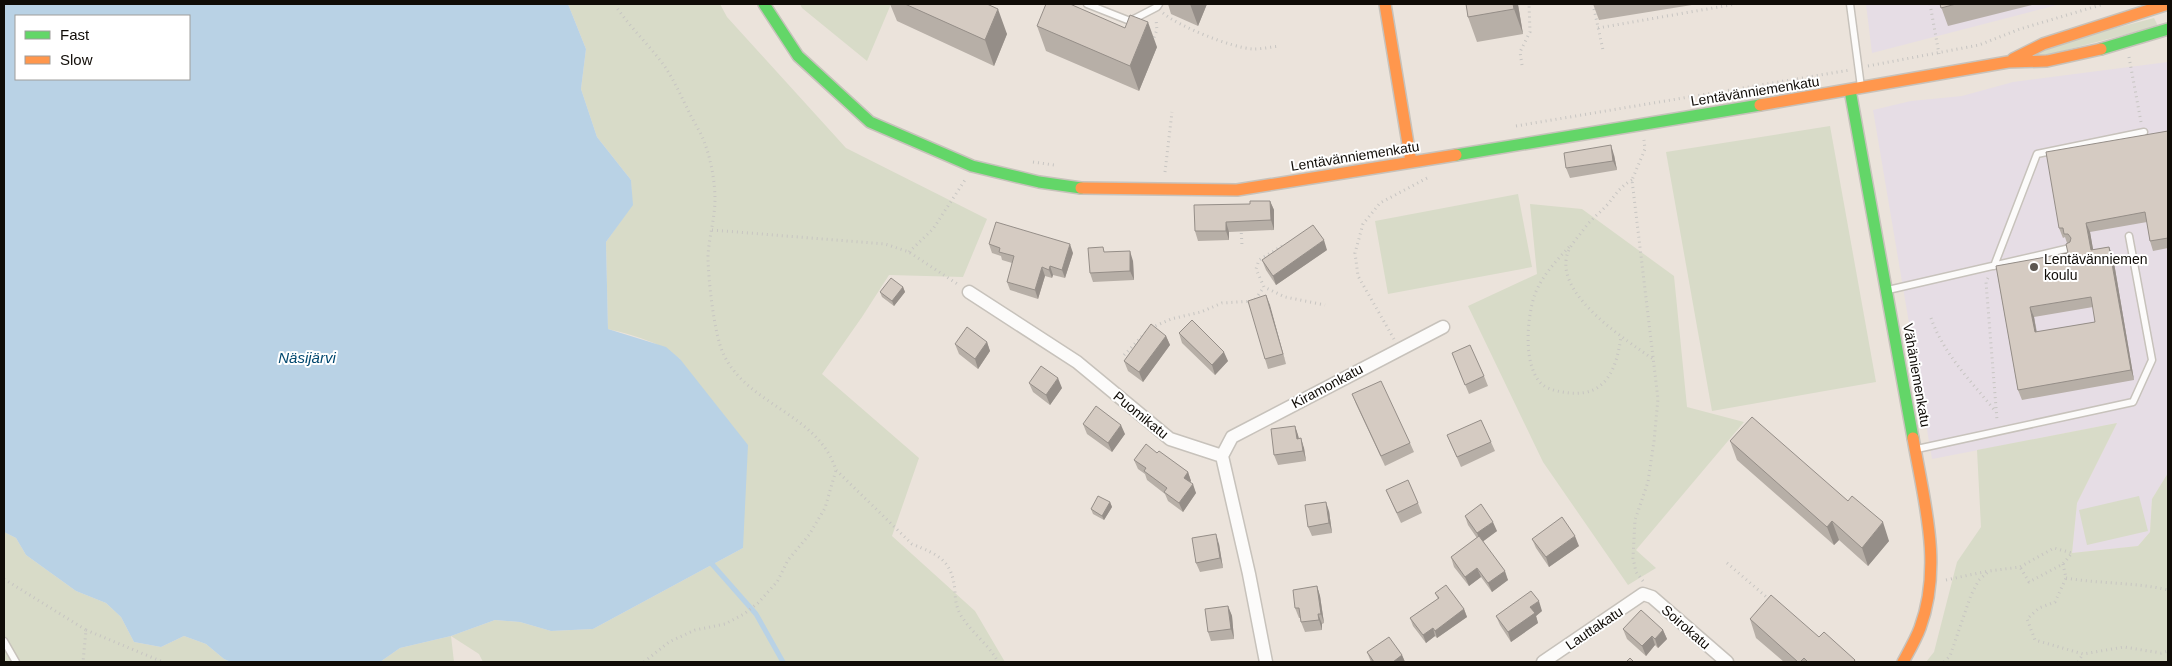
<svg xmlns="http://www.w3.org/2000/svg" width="2172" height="666" viewBox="0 0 2172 666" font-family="Arial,sans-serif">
  <rect width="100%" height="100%" fill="#ebe3db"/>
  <path fill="#e6dde5" d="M1866 4H2061L1872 53Z
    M2168 62V473L2152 499 2150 532 2138 546 2072 553 2077 503 2117 423 1932 459 1873 110 1911 101 1962 96 2013 82Z"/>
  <path fill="#d8dbc8" d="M568 4H720L727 17 846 148 987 219 963 277 889 275 862 317 822 374 919 458 892 536 975 611 1005 662H483L479 654 451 636 454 662H380L400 648 451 636 495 620 520 622 551 631 593 629 743 548 680 359C660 342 633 335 608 329L606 242 632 205 631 180 597 137 581 89 586 49Z
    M800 4H891L867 61 802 8Z
    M2154 18 2158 26 2039 57 2037 53 2093 34Z
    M1830 126 1876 382 1712 411 1666 152Z
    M1518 194 1532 267 1388 294 1375 221Z
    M1530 204 1582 209 1674 276 1687 407 1744 422 1636 550 1656 568 1628 585 1543 462 1468 306 1537 274Z
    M2117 423 2077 503 2072 553 2138 546 2150 532 2152 499 2168 473V662H1926L1934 652 1957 562 1981 527 1977 450Z
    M2139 496 2148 531 2087 545 2079 510Z
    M4 532 16 538 26 555 76 591 106 603 121 617 134 642 161 647 184 636 206 644 224 659 231 662H4Z"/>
  <path fill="#b9d2e5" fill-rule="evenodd" d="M4 4H568L586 49 581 89 597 137 631 180 633 205 606 242 608 329 666 347 680 359 748 445 743 548 593 629 551 631 520 622 495 620 451 636 400 648 380 662H231L224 659 206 644 184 636 161 647 134 642 121 617 106 603 76 591 26 555 16 538 4 532ZM16 16H189V79H16Z"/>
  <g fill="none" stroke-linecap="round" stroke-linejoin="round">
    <path stroke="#b9d2e5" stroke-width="5" d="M712 564 756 614 783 662"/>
    <g stroke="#c7c2bb" stroke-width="9">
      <path id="lane" d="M1087 4 1130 21 1157 7 1159 4
        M1850 4 1861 87
        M1994 266 2037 154 2144 132
        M1888 290 2070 248
        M1917 449 2133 402 2152 360 2129 236
        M4 641 16 662"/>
    </g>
    <g stroke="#c7c2bb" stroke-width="15">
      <path id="street" d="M969 292 1077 362 1170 439 1222 456 1249 574 1266 662
        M1222 456 1232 437 1443 327
        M1543 662 1643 594 1652 597 1727 662"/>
    </g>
    <g stroke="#c7c2bb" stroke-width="14">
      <path id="fast" d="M764 4 798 56 870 122 972 166 1039 182 1081 188
        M2101 49 2168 29
        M1850 90 1913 438
        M1456 155 1760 105"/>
    </g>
    <g stroke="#c7c2bb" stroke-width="14">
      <path id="slow" d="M1385 4 1411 162
        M2013 59 2043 44 2168 4
        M1760 105 2008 62 2047 61 2101 49
        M1081 188 1237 190 1456 155
        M1903 662C1909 651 1916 639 1920 628 1943 566 1924 501 1913 438"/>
    </g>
    <path stroke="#c7c5c2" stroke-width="3" stroke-dasharray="1 4" stroke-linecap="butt" d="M617 4V8C631 28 648 44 663 64 673 78 680 94 688 110 693 121 701 132 705 144 711 160 715 182 715 199 715 218 709 237 708 256 708 277 714 334 723 353 746 405 818 413 836 470L912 544C939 555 952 560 955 591 955 600 957 610 962 617 973 634 989 645 998 662
      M1593 4 1603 50
      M1930 4 1939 54
      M1163 13C1178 26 1232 48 1253 49 1262 49 1271 47 1280 46
      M1598 28 1736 4
      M1152 42 1157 30 1156 19
      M2129 57 2141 122
      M1522 65 1520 52 1530 32 1529 4
      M1868 66 1979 45 2020 29 2104 4
      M1516 126 1850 70
      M1033 162 1054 165
      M1165 172 1172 112
      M1632 180C1620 187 1616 194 1608 204 1600 213 1591 219 1584 229 1577 239 1567 247 1566 261 1562 299 1626 340 1653 359
      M1241 228 1242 245
      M712 230 885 244 909 252 959 285
      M1282 246 1259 260 1256 269 1264 287 1285 297 1325 305
      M1569 247C1556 261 1542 276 1535 294 1527 316 1522 368 1543 385 1549 390 1561 392 1569 393 1607 397 1617 367 1621 336
      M909 252 933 229 965 180
      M1988 278 1986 282 1997 420
      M1931 318C1944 355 1972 382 1996 412
      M1151 328 1171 319 1201 312 1222 303 1254 301 1264 287
      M1394 339 1358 276 1355 253 1363 224 1380 203 1429 177
      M1124 355 1146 332
      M1727 563 1770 600
      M2063 564 2066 578 2055 602 2039 608 2027 619 2035 640 2083 654 2124 647 2161 653 2168 651
      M2066 578C2100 584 2135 582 2168 590
      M4 579 86 630 83 662
      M1946 580 1988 571
      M1643 581 1636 572 1633 558 1635 520 1648 482 1654 441 1658 399 1632 180 1645 149 1644 140
      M86 630 163 662
      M644 662 669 642 695 630 725 624 744 614 758 603 777 582 788 560 809 535 825 508 836 470
      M1944 662 1950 656 1971 595 1979 580 1989 571 2020 567 2054 548 2072 553 2063 564 2029 582 2020 567
      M2078 662 2083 654"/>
    <use href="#lane" stroke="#fcfbfa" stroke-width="6"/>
    <use href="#street" stroke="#fcfbfa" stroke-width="12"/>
    <use href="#fast" stroke="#63d668" stroke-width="11"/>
    <use href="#slow" stroke="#ff974d" stroke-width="11"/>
  </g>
  <path fill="#b7afa7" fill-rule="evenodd" d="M890 4H987L1007 34 994 66 897 21Z
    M1168 4H1207L1198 26 1171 14Z
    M1466 4H1518L1523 34 1477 42 1468 17Z
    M1593 4H1698L1599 20Z
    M1940 4H2036L1948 26Z
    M1037 26 1157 47 1139 91 1046 51Z
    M2168 131V248L2153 251 2150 241 2147 222 2090 232 2093 250 2109 247 2113 257 2134 380 2022 400 2018 390 1996 266 2068 253 2067 243 2065 237 2063 238 2059 228ZM2093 307 2095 322 2037 332 2034 317Z
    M1614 155 1617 170 1570 178 1566 168Z
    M1270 201 1274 210V230L1229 232V240L1198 241 1195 231 1250 204Z
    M989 244 1073 253 1065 278 1053 275 1052 278 1045 276 1038 299 1010 290 1007 282 1012 263 1002 260 1001 256 992 253Z
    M1327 250 1276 285 1266 270 1262 260Z
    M1105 252 1133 261 1134 280 1093 282 1090 273Z
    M903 287 905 292 894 306 882 297 880 292Z
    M1266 295 1286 364 1268 369 1265 359Z
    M1179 333 1228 361 1215 375 1182 343Z
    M1166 336 1170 345 1143 382 1128 371 1124 361Z
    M987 342 990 351 978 369 959 354 955 344Z
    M1452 353 1484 376 1488 386 1469 394Z
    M1029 383 1062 388 1050 405 1033 392Z
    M1352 394 1410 443 1414 452 1385 466 1356 404Z
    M1083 424 1125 434 1112 452 1087 434Z
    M1295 426 1299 438 1304 448 1306 461 1278 465 1274 455Z
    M1447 435 1491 442 1495 451 1461 467Z
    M1730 441 1889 541 1868 566 1839 540 1834 545 1737 460Z
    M1157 453 1188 472 1191 481 1190 482 1196 493 1183 512 1168 501 1165 494 1147 480 1145 474 1138 469 1134 460Z
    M1386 490 1418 503 1422 513 1401 523 1390 499Z
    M1110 502 1112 507 1104 520 1093 514 1091 509Z
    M1329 511 1332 533 1312 536 1308 527Z
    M1465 516 1497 531 1483 541 1508 580 1492 592 1481 577 1469 586 1454 567 1451 557 1477 538 1468 525Z
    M1532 539 1579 546 1549 567 1536 548Z
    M1219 544 1223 568 1200 572 1196 563Z
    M1317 586 1320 596 1324 623 1322 624V630L1305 632 1301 622V618H1299L1295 608Z
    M1435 593 1464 609 1467 617 1437 638 1435 636 1426 643 1413 626 1410 618 1438 599Z
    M1228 606 1232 616 1234 639 1211 641 1208 632Z
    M1542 611 1536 616 1538 623 1511 642 1500 625 1496 616Z
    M1750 619 1819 637 1855 660 1856 662H1784L1756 638Z
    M1623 629 1663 630 1667 639 1658 648 1655 645 1646 656 1627 639Z
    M1367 652 1402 655 1405 662H1371Z"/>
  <path fill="#958e88" d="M1190 4H1207L1198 26Z
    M1513 4H1518V5L1523 34 1514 9Z
    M998 9 1007 34 994 66 985 40Z
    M1148 22 1157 47 1139 91 1130 66Z
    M1611 145 1614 155 1617 170 1613 161Z
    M1270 201 1274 210V230L1271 220Z
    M1226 222 1229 232V240L1226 231Z
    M2086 223 2090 232 2095 260 2091 250Z
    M1324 240 1327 250 1276 285 1273 276Z
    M1070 244 1073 253 1065 278 1062 270Z
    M2109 247 2113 257 2134 380 2131 370Z
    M1130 251 1133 261 1134 280 1130 271Z
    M1050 266 1053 275 1052 278 1049 270Z
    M1042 267 1045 276 1038 299 1035 290Z
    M903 287 905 292 894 306 892 301Z
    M1266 295 1270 305 1286 364 1283 354Z
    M2030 307 2034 317 2038 342 2035 332Z
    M1166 336 1170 345 1143 382 1139 372Z
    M987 342 990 351 978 369 975 359Z
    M1224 352 1228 361 1215 375 1212 365Z
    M1058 378 1062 388 1050 405 1046 395Z
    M1121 425 1125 434 1112 452 1108 443Z
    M1295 426 1298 435 1300 448 1297 439Z
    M1301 438 1304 448 1306 461 1303 451Z
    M1188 472 1191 481 1187 486 1184 478Z
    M1193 484 1196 493 1183 512 1179 503Z
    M1110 502 1112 507 1104 520 1102 516Z
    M1326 502 1329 511 1332 533 1329 523Z
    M1832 521 1839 540 1834 545 1827 527Z
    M1493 522 1497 531 1481 543 1477 533Z
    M1883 522 1889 541 1868 566 1862 548Z
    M1216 534 1219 544 1223 568 1220 558Z
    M1575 536 1579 546 1549 567 1546 557Z
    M1477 568 1481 577 1469 586 1465 577Z
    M1505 571 1508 580 1492 592 1488 583Z
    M1317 586 1320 596 1324 623 1321 614Z
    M1539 601 1542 611 1536 616 1538 623 1511 642 1508 632 1530 607Z
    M1228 606 1232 616 1234 639 1231 629Z
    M1464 609 1467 617 1437 638 1435 631Z
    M1318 614 1322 624V630L1319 620Z
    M1433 628 1435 636 1426 643 1423 635Z
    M1663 630 1667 639 1658 648 1655 639Z
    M1652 636 1655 645 1646 656 1642 646Z
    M1402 655 1405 662H1393Z"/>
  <path fill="#d5cbc2" stroke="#958e88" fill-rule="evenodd" d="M905 4H987L998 9 985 40Z
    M1046 4H1070L1125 28 1130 15 1148 22 1130 66 1037 26Z
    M1466 4H1513L1514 9 1468 17Z
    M1940 4H1956L1941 8Z
    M2168 131V238L2150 241 2145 212 2086 223 2091 250 2109 247 2131 370 2018 390 1996 266 2068 253 2066 244 2070 242 2071 238 2068 234H2064L2063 228H2059L2046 152ZM2091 297 2095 322 2035 332 2030 307Z
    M1611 145 1613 161 1566 168 1564 153Z
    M1250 201H1270L1271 220 1226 222V231H1195L1194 205 1250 204Z
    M996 222 1070 244 1062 270 1050 266 1049 270 1042 267 1035 290 1007 282 1014 256 999 252 1000 248 989 244Z
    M1313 225 1324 240 1273 276 1262 260Z
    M1103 247 1104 252 1130 251V271L1090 273 1088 248Z
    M891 278 903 287 892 301 880 292Z
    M1266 295 1283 354 1265 359 1248 301Z
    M1192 320 1224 352 1212 365 1179 333Z
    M1151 324 1166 336 1139 372 1124 361Z
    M967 327 987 342 975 359 955 344Z
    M1470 345 1484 376 1465 385 1452 353Z
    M1041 366 1058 378 1046 395 1029 383Z
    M1381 381 1410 443 1381 456 1352 394Z
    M1096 406 1121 425 1108 443 1083 424Z
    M1752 417 1848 501 1852 496 1883 522 1862 548 1832 521 1827 527 1730 441Z
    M1481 420 1491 442 1457 457 1447 435Z
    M1295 426 1297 439 1301 438 1303 451 1274 455 1271 429Z
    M1146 444 1157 453 1159 451 1188 472 1184 478 1193 484 1179 503 1164 492 1167 488 1144 471 1146 468 1134 460Z
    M1408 480 1418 503 1397 513 1386 490Z
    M1098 496 1110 502 1102 516 1091 509Z
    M1326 502 1329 523 1308 527 1305 505Z
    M1481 504 1493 522 1477 533 1465 516Z
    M1562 517 1575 536 1546 557 1532 539Z
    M1216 534 1220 558 1196 563 1192 538Z
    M1479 536 1505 571 1488 583 1477 568 1465 577 1451 557Z
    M1446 585 1464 609 1435 631 1433 628 1423 635 1410 618 1439 598 1435 593Z
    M1317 586 1321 614H1318L1319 620 1301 622 1299 608H1295L1293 590Z
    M1531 591 1539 601 1530 607 1535 613 1508 632 1496 616Z
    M1771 595 1819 637 1824 632 1855 660 1853 662H1808L1804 658 1800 662H1798L1750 619Z
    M1228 606 1231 629 1208 632 1205 609Z
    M1641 610 1663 630 1655 639 1652 636 1642 646 1623 629Z
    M1389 637 1402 655 1393 662H1374L1367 652Z
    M1630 658 1634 662H1626Z"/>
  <circle fill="#5d5751" stroke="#fff" stroke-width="2" cx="2034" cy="267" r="5"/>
  <g text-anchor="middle" stroke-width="4" stroke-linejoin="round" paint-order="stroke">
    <g font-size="14" fill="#100c07" stroke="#fff">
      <text transform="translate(1755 91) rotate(-9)" y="5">Lentävänniemenkatu</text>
      <text transform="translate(1355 156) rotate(-9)" y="5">Lentävänniemenkatu</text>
      <text transform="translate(1917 375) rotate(80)" y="5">Vähäniemenkatu</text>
      <text transform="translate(1327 386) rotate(-28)" y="5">Kiramonkatu</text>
      <text transform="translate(1141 415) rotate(39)" y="5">Puomikatu</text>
      <text transform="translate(1686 627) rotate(41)" y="5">Soirokatu</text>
      <text transform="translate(1594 628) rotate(-34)" y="5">Lauttakatu</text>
    </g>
    <g font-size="14" fill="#100c07" stroke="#fff" text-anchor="start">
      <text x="2044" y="264">Lentävänniemen<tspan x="2044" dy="16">koulu</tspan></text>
    </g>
    <g font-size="15" font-style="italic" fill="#02486f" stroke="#fff">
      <text x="307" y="363">Näsijärvi</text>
    </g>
  </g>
  <rect width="2172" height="666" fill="none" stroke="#100c07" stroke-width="10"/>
  <rect x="15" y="15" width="175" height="65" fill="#ffffff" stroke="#9f9e9c"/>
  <rect x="25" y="31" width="25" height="8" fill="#63d668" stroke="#9f9e9c"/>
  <text x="60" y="40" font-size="15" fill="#100c07">Fast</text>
  <rect x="25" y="56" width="25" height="8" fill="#ff974d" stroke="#9f9e9c"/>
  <text x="60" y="65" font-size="15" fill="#100c07">Slow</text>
</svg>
